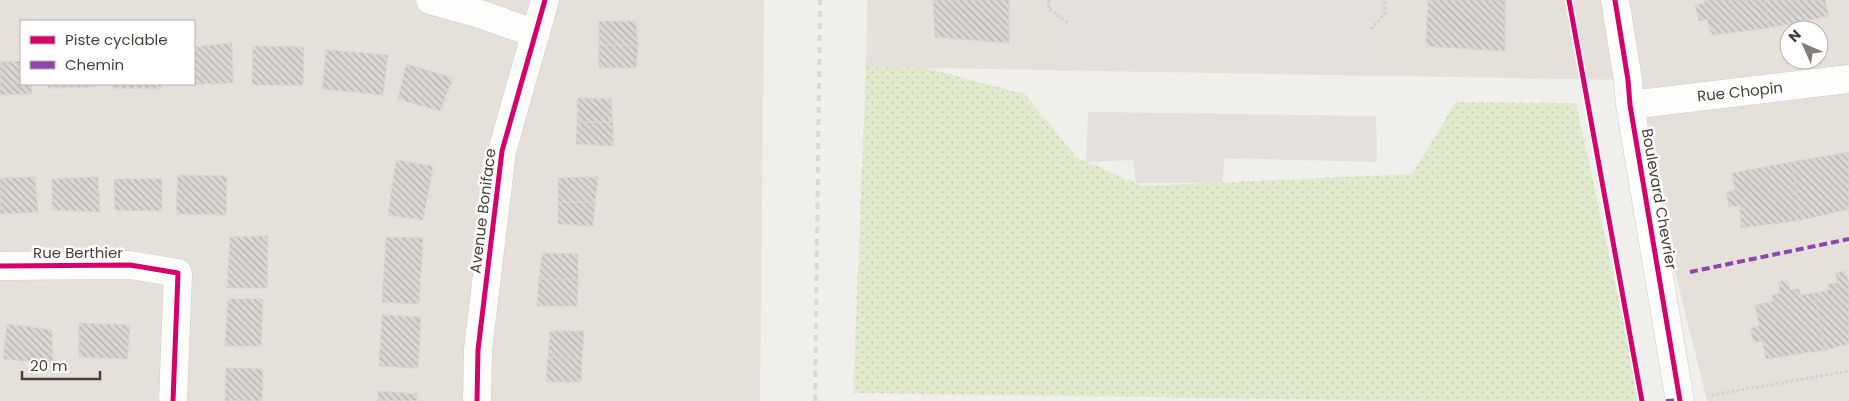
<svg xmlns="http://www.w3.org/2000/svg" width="1849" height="401" viewBox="0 0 1849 401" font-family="Poppins,sans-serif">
  <defs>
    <pattern id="green-dots" width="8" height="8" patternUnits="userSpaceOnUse" patternTransform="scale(1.25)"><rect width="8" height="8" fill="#e2eace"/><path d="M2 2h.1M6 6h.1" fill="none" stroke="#c3cab2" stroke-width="1.8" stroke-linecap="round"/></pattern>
    <pattern id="building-back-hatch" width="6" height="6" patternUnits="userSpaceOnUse" patternTransform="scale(1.25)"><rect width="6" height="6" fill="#d9d6d3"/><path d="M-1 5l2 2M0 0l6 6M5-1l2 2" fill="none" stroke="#b2afac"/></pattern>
  </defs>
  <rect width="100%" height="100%" fill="#f1efec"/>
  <path fill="#e5e0da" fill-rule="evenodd" d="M0 0H764L760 401H0ZM21 21H194V84H21Z
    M867 0H1849V401H1707L1628 80 866 67ZM1789 30H1819V60H1789Z"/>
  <path fill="url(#green-dots)" d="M866 67 926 68 1025 94 1077 158 1143 186 1412 174 1456 102 1576 103 1641 401H1420L853 393Z"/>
  <path fill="#e3e0dd" d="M1058 0H1374L1377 20 1363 43 1362 61 1055 57Z
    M1835 0H1849V26L1840 28Z
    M1088 112 1376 116 1377 162 1225 158 1222 183H1136L1133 160 1086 162Z"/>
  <path fill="url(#building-back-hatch)" stroke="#d9d6d2" d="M933 0H1009V43L935 37Z
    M1428 0H1505V51L1426 46Z
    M1704 0H1765L1769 28 1712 35 1707 19 1699 21 1695 5 1705 3Z
    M1765 0H1825L1829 16 1769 28Z
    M599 21H636L638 45H599Z
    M232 43 233 83 182 85V84H194V47Z
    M599 45H638L636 68H599Z
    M253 46 304 47 303 85H252Z
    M326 50 388 55 383 95 322 89Z
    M21 61V84H31L32 94 0 95V62Z
    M406 64 453 78 440 111 398 99Z
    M48 84H96V87L48 88Z
    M112 84H161L162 89 112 88Z
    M577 98 611 99 613 122H577Z
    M577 122H613V146L576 144Z
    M1849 152V209L1802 220 1791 162Z
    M396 160 433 166 423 220 388 215Z
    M1791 162 1802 220 1741 228 1740 206 1729 207 1726 192 1735 190 1732 173Z
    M178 175 227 176 226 215 176 214Z
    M35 177 38 212 0 214V178Z
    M98 177 100 212 52 210V179Z
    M598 177 595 202H558V178Z
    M114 179H162V211L115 210Z
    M558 202H595L593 226 558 224Z
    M268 236 267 288H227L230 237Z
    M386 237 423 238 419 304 382 302Z
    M542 253 578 254V280L539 279Z
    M1845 271 1849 282V344L1825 350 1814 293 1829 290 1828 284 1838 283 1835 273Z
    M539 279 578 280 577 306H537Z
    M1778 281H1788L1790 290 1799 289 1801 295 1814 293 1825 350 1766 359 1762 341 1754 343 1750 328 1759 326 1755 305 1774 301 1772 295 1780 293Z
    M228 299H263L261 346H225Z
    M382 315 421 317 418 368 379 366Z
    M79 323 130 325 127 359 79 357Z
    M7 324 52 330 53 364 3 359Z
    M550 331H584L582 359 548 357Z
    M548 357 582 359 581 382H546Z
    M226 368 263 369 262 401H225Z
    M378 391 417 394V401H378Z"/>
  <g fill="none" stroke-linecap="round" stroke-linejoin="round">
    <g stroke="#cfcdc9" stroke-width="29">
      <path id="minor" d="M430 0 480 14 536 34
        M1615 0 1628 80 1630 105 1680 401
        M1630 105 1849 79
        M0 266 130 265 178 273 173 401
        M477 401 478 350 502 151 545 0"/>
    </g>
    <path stroke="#d1cfcb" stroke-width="3" stroke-dasharray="2.5 2.5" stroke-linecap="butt" d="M1049 0 1048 8 1068 23
      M1371 29 1385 14 1384 0
      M1712 395 1849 371"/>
    <use href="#minor" stroke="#fdfdfc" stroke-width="28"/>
    <path stroke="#d9d9d8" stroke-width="4" stroke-dasharray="6 6" stroke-linecap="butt" d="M815 401 820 0"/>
    <path stroke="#8e44ad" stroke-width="4" stroke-dasharray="8 4" stroke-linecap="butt" d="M1690 272 1849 239
      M1666 401 1680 400"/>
    <g stroke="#fff" stroke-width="8">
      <path id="cycleway" d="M1569 0 1642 401
        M1615 0 1628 80 1630 105 1680 401
        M0 266 130 265 178 273 173 401
        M477 401 478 350 502 151 545 0"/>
    </g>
    <use href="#cycleway" stroke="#d6006c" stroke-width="5"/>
  </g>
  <g text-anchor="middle" stroke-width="5" stroke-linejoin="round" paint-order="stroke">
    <g font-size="15" fill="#473f38" stroke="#fff">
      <text transform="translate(1740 92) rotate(-6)" y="5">Rue Chopin</text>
      <text transform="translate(1659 199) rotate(80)" y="5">Boulevard Chevrier</text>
      <text transform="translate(483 211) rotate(-83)" y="5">Avenue Boniface</text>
      <text x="78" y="258">Rue Berthier</text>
    </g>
  </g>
  <rect x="20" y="20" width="175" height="65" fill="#ffffff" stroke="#b5b2af"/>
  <rect x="30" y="36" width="25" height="8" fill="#d6006c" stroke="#b5b2af"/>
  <text x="65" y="45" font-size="15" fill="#473f38">Piste cyclable</text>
  <rect x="30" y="61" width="25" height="8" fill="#8e44ad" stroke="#b5b2af"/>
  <text x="65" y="70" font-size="15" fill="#473f38">Chemin</text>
  <g transform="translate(1804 45) rotate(315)"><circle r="24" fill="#ffffff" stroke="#b5b2af"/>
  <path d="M0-4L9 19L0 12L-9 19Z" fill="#827d77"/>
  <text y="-8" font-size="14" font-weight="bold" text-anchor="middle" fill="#473f38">N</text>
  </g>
  <path d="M22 371v8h78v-8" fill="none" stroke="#473f38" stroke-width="2.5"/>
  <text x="30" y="371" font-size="15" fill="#473f38" stroke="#ffffff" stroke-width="4" paint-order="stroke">20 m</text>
</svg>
